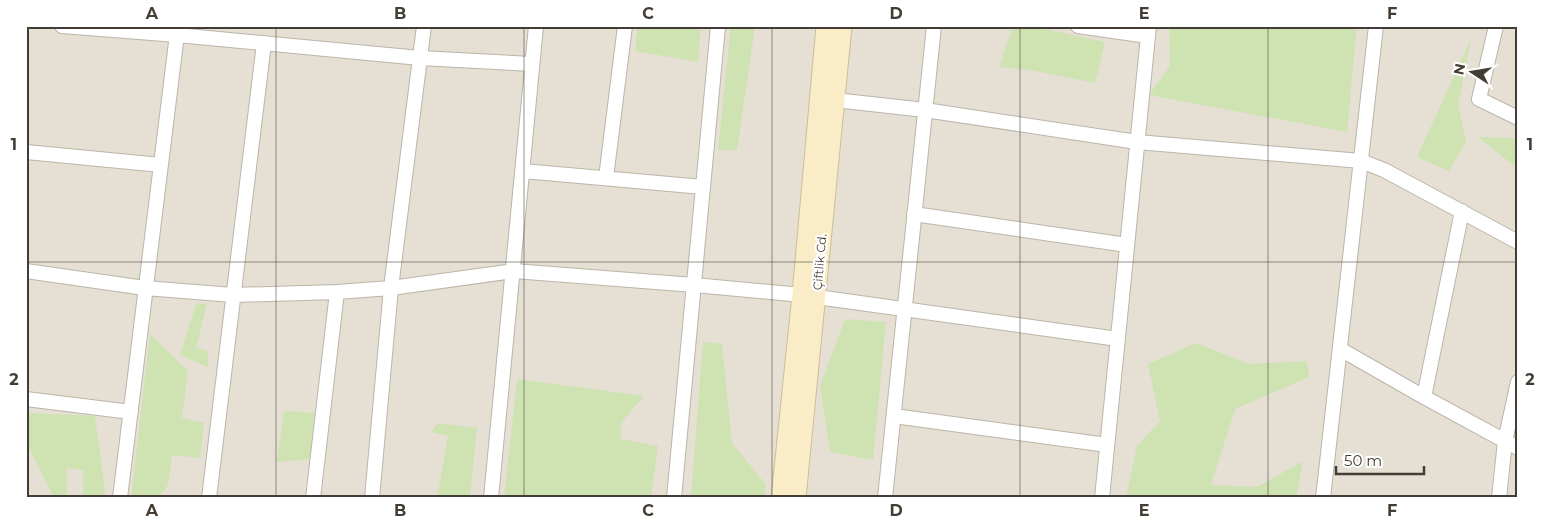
<svg xmlns="http://www.w3.org/2000/svg" width="1544" height="524" viewBox="0 0 1544 524" font-family="Montserrat,sans-serif">
  <rect width="100%" height="100%" fill="#f1ede6"/>
  <path fill="#e5dfd4" d="M26 26H1518V498H26Z"/>
  <path fill="#cee3b1" d="M638 26H701L698 62 635 51Z
    M731 26H755L737 150H718Z
    M1013 26H1031L1105 42 1095 83 1031 70 999 67Z
    M1169 26H1357L1347 132 1149 95 1170 66Z
    M1471 39 1458 105 1466 142 1449 171 1417 157Z
    M1478 137 1518 138V169Z
    M207 303 196 348 208 351V367L180 355 196 304Z
    M845 319 886 322 873 460 830 452 820 386Z
    M150 334 188 371 182 418 204 423 200 458 172 455 168 485 158 498H131Z
    M703 342 722 344 732 443 766 485 764 498H691Z
    M1196 343 1249 364 1307 361 1309 377 1235 409 1211 485 1257 487 1303 461 1296 498H1126L1137 446 1160 421 1148 364Z
    M517 379 644 396 621 423V439L658 446 651 498H504Z
    M284 411 314 413 310 459 277 462Z
    M26 413 95 416 105 491 101 498H83V470L67 468V498H54L26 442Z
    M438 423 477 428 470 498H437L448 436 431 432Z"/>
  <g fill="none" stroke-linecap="round" stroke-linejoin="round">
    <g stroke="#bcb5a9" stroke-width="16">
      <path id="street" d="M62 26 177 35 420 58 532 64
        M1078 26 1148 36
        M1496 26 1479 99 1518 118
        M835 100 925 110 1137 142 1361 161 1384 170 1518 242
        M26 152 161 165
        M523 171 703 187
        M606 178 625 26
        M914 214 1127 245
        M26 271 145 288 233 295 337 292 391 288 514 271 694 285 802 295
        M817 297 1118 339
        M1340 349 1424 397 1518 448
        M1424 397 1462 211
        M26 399 131 412
        M894 416 1107 445
        M120 498 178 26
        M209 498 264 43
        M313 498 337 292
        M372 498 391 288 424 26
        M491 498 536 26
        M674 498 718 26
        M885 498 934 26
        M1102 498 1149 26
        M1323 498 1376 26
        M1499 498 1505 441 1518 382"/>
    </g>
    <g stroke="#cebe98" stroke-width="21">
      <path id="secondary" d="M781 498 802 295 826 26
        M796 498 842 26"/>
    </g>
    <use href="#street" stroke="#fff" stroke-width="14"/>
    <use href="#secondary" stroke="#faecc7" stroke-width="19"/>
  </g>
  <path fill="none" stroke="#433d35" stroke-width="1" stroke-opacity="0.55" d="M276 26V498M524 26V498M772 26V498M1020 26V498M1268 26V498M26 262H1518"/>
  <g text-anchor="middle" stroke-width="4.5" stroke-linejoin="round" paint-order="stroke">
    <g font-size="12" fill="#433d35" stroke="#fff">
      <text transform="translate(820 262) rotate(-85)" y="4">Çiftlik Cd.</text>
    </g>
  </g>
  <rect width="1544" height="524" fill="none" stroke="#ffffff" stroke-width="55"/>
  <g transform="translate(1472 72) rotate(282)" stroke="#ffffff" stroke-width="4" paint-order="stroke">
  <path d="M0-4L9 19L0 12L-9 19Z" fill="#433d35"/>
  <text y="-8" font-size="14" font-weight="bold" text-anchor="middle" fill="#433d35">N</text>
  </g>
  <path d="M1336 466v8h88v-8" fill="none" stroke="#433d35" stroke-width="2.5"/>
  <text x="1344" y="466" font-size="15" fill="#433d35" stroke="#ffffff" stroke-width="4" paint-order="stroke">50 m</text>
  <rect x="28" y="28" width="1488" height="468" fill="none" stroke="#433d35" stroke-width="2"/>
  <g font-size="16" text-anchor="middle" font-weight="bold" fill="#433d35">
    <text x="152" y="19">A</text>
    <text x="400" y="19">B</text>
    <text x="648" y="19">C</text>
    <text x="896" y="19">D</text>
    <text x="1144" y="19">E</text>
    <text x="1392" y="19">F</text>
    <text x="14" y="150">1</text>
    <text x="1530" y="150">1</text>
    <text x="14" y="385">2</text>
    <text x="1530" y="385">2</text>
    <text x="152" y="516">A</text>
    <text x="400" y="516">B</text>
    <text x="648" y="516">C</text>
    <text x="896" y="516">D</text>
    <text x="1144" y="516">E</text>
    <text x="1392" y="516">F</text>
  </g>
</svg>
